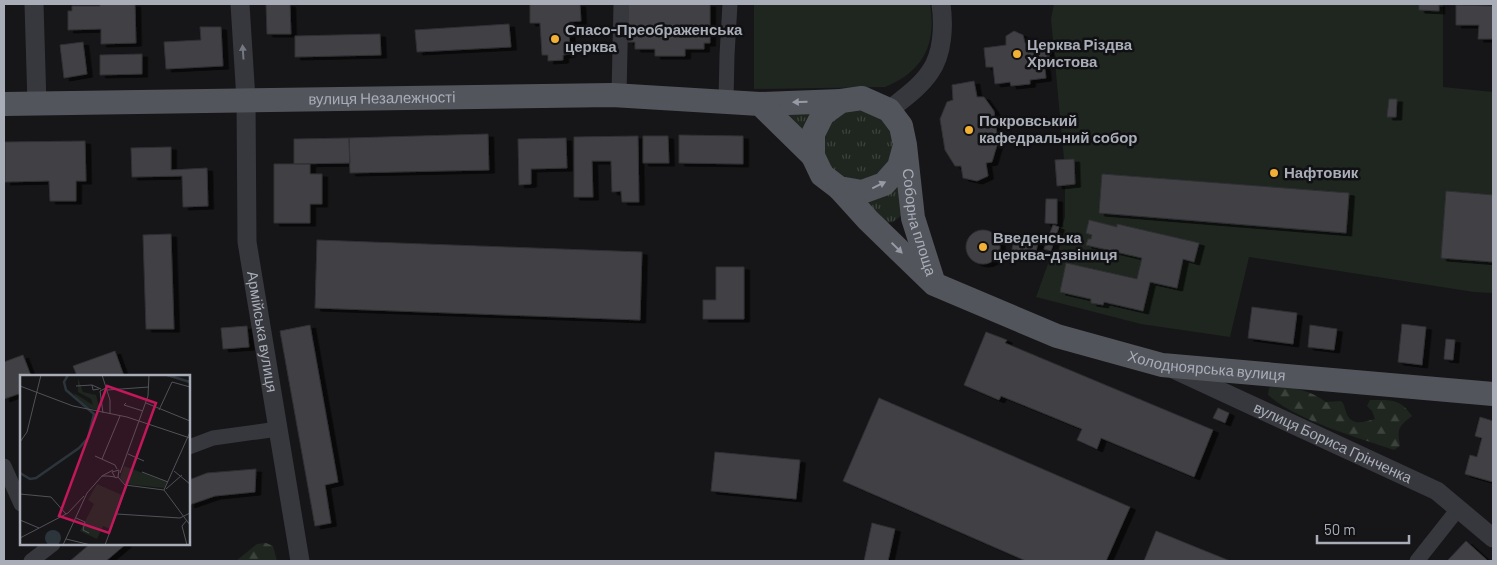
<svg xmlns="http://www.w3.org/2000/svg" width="1497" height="565" viewBox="0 0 1497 565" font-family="Barlow,sans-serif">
  <defs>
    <pattern id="grass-tufts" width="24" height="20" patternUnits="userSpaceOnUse" patternTransform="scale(1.25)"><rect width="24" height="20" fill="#1e261f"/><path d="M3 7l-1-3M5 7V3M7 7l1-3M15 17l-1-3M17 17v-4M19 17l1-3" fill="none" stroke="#3c433d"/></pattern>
    <pattern id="forest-firs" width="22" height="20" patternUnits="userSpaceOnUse" patternTransform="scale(1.25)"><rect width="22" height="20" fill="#1e261f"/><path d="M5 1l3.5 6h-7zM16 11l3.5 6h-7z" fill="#3c433d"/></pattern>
    <filter id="shadow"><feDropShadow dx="5.5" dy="3" stdDeviation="0" flood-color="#0009"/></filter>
  </defs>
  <rect width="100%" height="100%" fill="#161618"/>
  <path fill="url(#grass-tufts)" d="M849 107 875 111 892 129 893 155 879 175 857 181 835 174 822 155V132L828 121Z
    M779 108H819L804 125 800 136Z
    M897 181 902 215 893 222 886 223 859 197Z"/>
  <path fill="url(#forest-firs)" d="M1275 385C1295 388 1310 390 1326 402L1341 401C1345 405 1344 407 1346 412 1351 427 1364 422 1375 419L1372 411 1367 406 1370 400C1390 400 1400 398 1412 416 1398 427 1397 428 1400 446L1394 450C1355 436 1300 422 1268 395L1269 388Z
    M266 543 273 546 277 561H236L257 544Z"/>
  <path fill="#1e261f" d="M754 4H930C937 44 923 72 885 87L754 89Z
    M1054 4H1443V87L1493 92V293L1474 292 1249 257 1230 337 1141 324 1036 297 1065 217V185L1057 186 1055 160H1064L1051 19Z"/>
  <path fill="#404145" stroke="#303034" filter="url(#shadow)" d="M100 4H135L136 43 101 44V29L68 30V11H72V6H100Z
    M266 4H290L291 34H267Z
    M530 4H580L581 21 569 22 570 54 563 55V60L548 61V55H542L540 23H530Z
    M628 4H710V43H704V49H685V56H655V49H635V42H628Z
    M1419 4H1439V11L1419 10Z
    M1456 5 1493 6V39H1478L1479 25H1456Z
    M509 24 511 47 417 52 415 30Z
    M200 27H221L223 66 166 69 164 42 201 40Z
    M1014 31 1023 35 1025 43 1047 41 1050 60 1044 61 1046 78 1030 80V84L1011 86 1010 82 995 84 993 67H986L984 48 1006 45V36Z
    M380 34 381 55 295 57V36Z
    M83 42 87 74 64 78 60 45Z
    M142 54V74L100 75V55Z
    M974 81 977 97H984L994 111 998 142 992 162 986 163 988 176 977 181 963 178 961 166H955L945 150 940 119 947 102 953 100 952 85Z
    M1389 99H1397L1396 117H1387Z
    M488 134 489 170 350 173 349 138Z
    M679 135 743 136V164L679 163Z
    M638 136 639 202H622L621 191 612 192 611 161H592L593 197H574V137Z
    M643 136H668L669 163H643Z
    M349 138 350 163 294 164V139Z
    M566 138 567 168 531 169V184L519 185 518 139Z
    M85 141 86 181H76V201H50L49 181 5 182V142Z
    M171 147V170L207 168 208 206 183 207 182 176 132 177 131 148Z
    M1074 159 1075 184 1057 186 1055 160Z
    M274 164H310V174H322V204H310V223H274Z
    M1102 174 1349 193 1346 233 1099 213Z
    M1446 191 1493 195V262L1441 258Z
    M1046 199H1057V224L1045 223Z
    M1089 220 1117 227V224L1199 243 1194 262 1183 259 1177 288 1150 282 1143 311 1104 302 1103 305 1091 303V299L1060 292 1066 263 1137 279 1142 258 1086 245 1088 239H1091L1092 235 1086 233Z
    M1053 225 1059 227 1051 251 1044 249Z
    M966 247a17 17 0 1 1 34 0a17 17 0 1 1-34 0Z
    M1016 233 1039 239 1034 259 1011 253Z
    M171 234 174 329H146L143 235Z
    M317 240 642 252 640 320 315 308Z
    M716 267H744V319H703V300H716Z
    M1252 307 1297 313 1293 344 1248 338Z
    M1402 324 1426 327 1422 365 1398 362Z
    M310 325 338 482 325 485 331 523 315 526 280 331Z
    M1310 325 1337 329 1334 350 1308 347Z
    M247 326 249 347 223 349 221 328Z
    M986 332 1007 340 1005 343 1213 430 1194 477 1101 438 1097 449 1077 440 1082 429 1001 396 999 400 964 385Z
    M1446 339 1455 340 1453 360 1444 359Z
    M115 351 124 376H77L73 366Z
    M23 355 31 376H21V393L4 399V362Z
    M879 398 1130 507 1106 561H1026L843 481Z
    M1218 408 1229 413 1225 423 1213 418Z
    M1480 417 1493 421V482L1465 474 1470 455 1477 457 1482 438 1475 436Z
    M715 452 800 460 796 499 711 491Z
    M256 469 255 492 215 496 189 505V480L207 473Z
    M872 523 895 529 888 561H864Z
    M1156 531 1230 561H1144Z
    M1466 541 1488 561H1447Z
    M90 544H126L106 561H70Z"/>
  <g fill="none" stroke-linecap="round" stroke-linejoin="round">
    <path stroke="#37383d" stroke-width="15" d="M619 95 621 4
      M726 101 727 55 730 4
      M189 447 213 438 278 429
      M4 466 21 504
      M31 561 53 544
      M1417 561 1458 509"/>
    <g stroke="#37383d" stroke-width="19">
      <path d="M34 4 37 104"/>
      <path id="s1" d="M240 4 246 100 247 242 300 561"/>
      <path d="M889 110C903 99 920 87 930 72 943 54 944 25 941 4"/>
      <path id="s2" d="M1173 369 1437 491 1493 538"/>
    </g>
    <g stroke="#53555c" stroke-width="24">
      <path id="s3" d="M4 104 612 95 760 104 841 101"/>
      <path d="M760 104 813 156"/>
      <path id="s4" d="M905 145 899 167 884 184 862 192 839 188 822 175 813 156V134L823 114 841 101 862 98 889 110 901 126 905 145 913 218 933 281"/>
      <path id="s5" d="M839 188 868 220 934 284 1057 336 1162 365 1493 394"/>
    </g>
  </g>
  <defs><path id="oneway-solid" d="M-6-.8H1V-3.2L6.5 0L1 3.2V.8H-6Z" transform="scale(1.25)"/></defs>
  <use fill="#757881" href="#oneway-solid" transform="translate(243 52) rotate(-94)"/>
  <g fill="#979ba6">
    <use href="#oneway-solid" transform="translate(800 102) rotate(178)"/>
    <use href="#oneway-solid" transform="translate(879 185) rotate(-26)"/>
    <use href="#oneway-solid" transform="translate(897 248) rotate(44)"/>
  </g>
  <g fill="#f2b134" stroke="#111113" stroke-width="2">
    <circle cx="555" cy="39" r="5"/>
    <circle cx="1017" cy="54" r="5"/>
    <circle cx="969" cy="130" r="5"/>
    <circle cx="1274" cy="173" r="5"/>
    <circle cx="983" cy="247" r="5"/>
  </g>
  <g text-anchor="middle" stroke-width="5" stroke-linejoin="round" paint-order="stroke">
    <g font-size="15" font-weight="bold" fill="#a8adb8" stroke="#111113" text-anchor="start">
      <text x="565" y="35">Спасо-Преображенська<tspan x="565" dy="17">церква</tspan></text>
      <text x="1027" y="50">Церква Різдва<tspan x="1027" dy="17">Христова</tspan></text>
      <text x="979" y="126">Покровський<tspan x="979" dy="17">кафедральний собор</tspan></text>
      <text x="1284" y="178">Нафтовик</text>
      <text x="993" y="243">Введенська<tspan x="993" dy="17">церква-дзвіниця</tspan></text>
    </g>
    <g font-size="15" fill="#a8adb8" stroke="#111113">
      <text dy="5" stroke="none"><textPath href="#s3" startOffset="378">вулиця Незалежності</textPath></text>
      <text dy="5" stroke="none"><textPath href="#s4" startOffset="370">Соборна площа</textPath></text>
      <text dy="5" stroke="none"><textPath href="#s1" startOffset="329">Армійська вулиця</textPath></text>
      <text dy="5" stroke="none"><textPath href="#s5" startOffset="422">Холодноярська вулиця</textPath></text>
      <text dy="5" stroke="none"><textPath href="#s2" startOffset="176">вулиця Бориса Грінченка</textPath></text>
    </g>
  </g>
  <g transform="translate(20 375)">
    <rect width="170" height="170" fill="#161618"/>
    <path d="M58 3 63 17 76 20 80 35 67 33 55 21 54 18 73 30 71 24 58 17Z" fill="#1e261f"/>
    <path d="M104 91 147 107 144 113 105 109 100 103ZM77 109 102 120 90 154 83 151 77 164 60 156 74 129 68 125Z" fill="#1e261f"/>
    <path d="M25 163a8 8 0 1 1 16 0a8 8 0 1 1-16 0Z" fill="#2c353c"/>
    <path fill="none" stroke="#2c353c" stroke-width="2.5" d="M147 0 170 7M0 98 10 104 16 103 59 73 68 63 74 39 46 15 44 7 48 0"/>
    <path fill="none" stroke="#505258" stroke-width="1" d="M82 0 90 25V39M0 11 53 31 107 42 170 63M56 11 72 10M79 14 73 15 72 10 81 14M87 15 129 12M106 28 104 30 123 36M126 28 170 46M139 35 152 7 170 12M83 38 80 16 86 13M0 67 7 57 21 0M108 79 124 86M75 81 95 90 97 94M82 84 100 41M154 96 170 109M122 97 148 107M100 98 128 21 129 0M82 101H88L95 102 96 103 98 102 99 95 92 97 95 102M98 102 105 110 144 115M146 114 162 100M144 115 170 57M144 115 170 150M0 119 31 122 46 139M97 139 160 143 170 138M56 143 65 147 63 155 69 158M0 145 19 153M0 163 48 138 64 121M46 164 71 170M43 170 67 118 82 101 93 95M85 170 107 110M167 170 162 151 167 145"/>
    <path fill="#c2185b" fill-opacity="0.15" stroke="#c2185b" stroke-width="2.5" d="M87 11 136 28 89 158 39 141Z"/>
    <rect width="170" height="170" fill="none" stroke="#a8adb8" stroke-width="2.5"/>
  </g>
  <rect width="1497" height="565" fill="none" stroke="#a8adb8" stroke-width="10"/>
  <path d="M1317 535v8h92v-8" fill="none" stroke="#a8adb8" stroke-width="2.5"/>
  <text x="1324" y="535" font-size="15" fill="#a8adb8" stroke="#111113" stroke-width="4" paint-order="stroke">50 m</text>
</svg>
